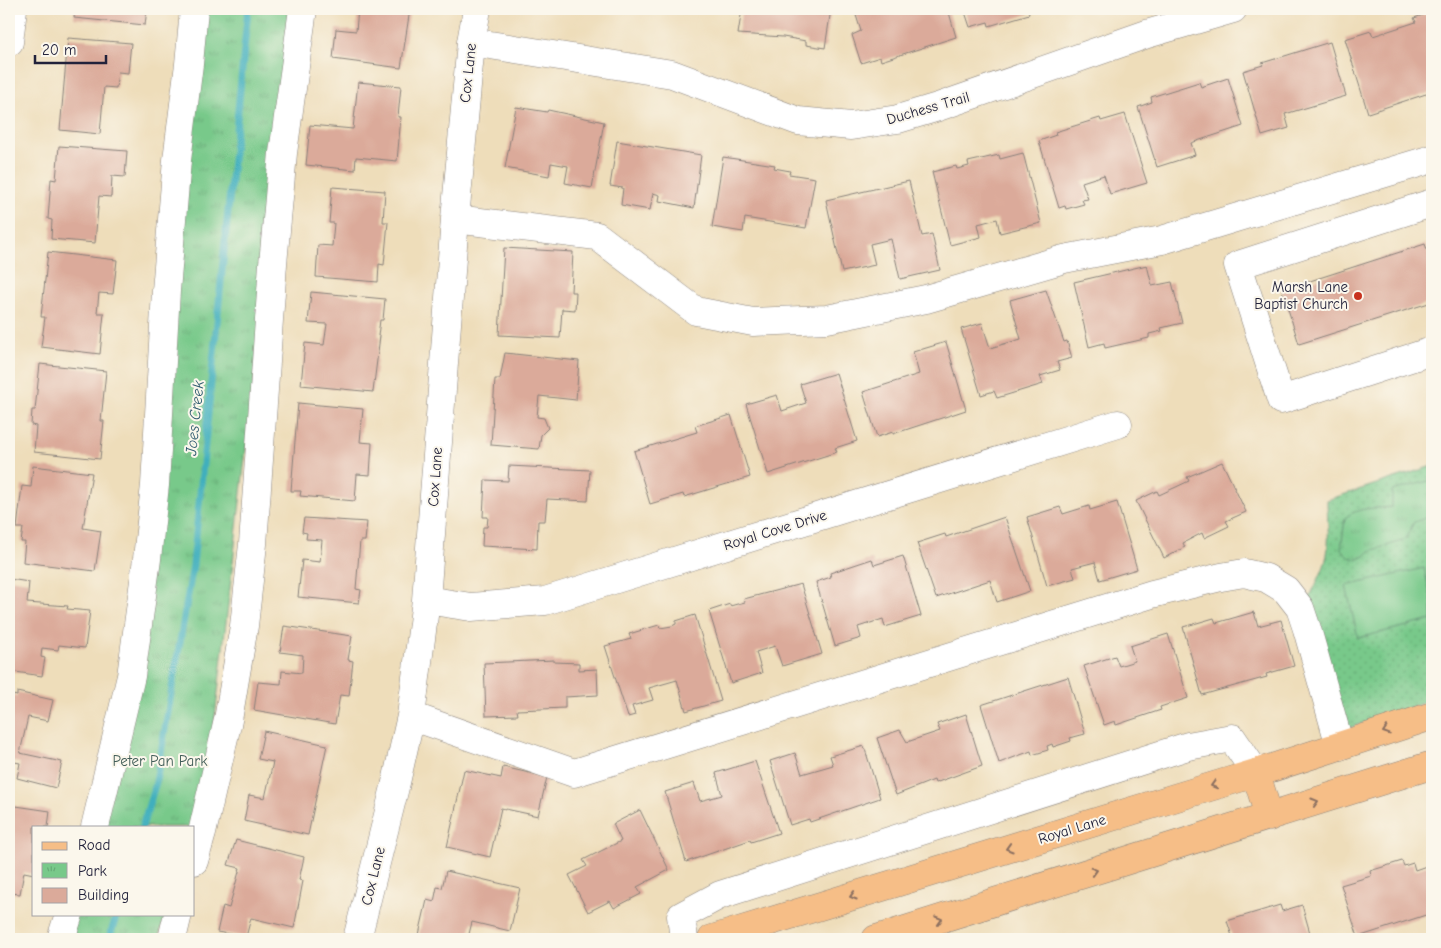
<svg xmlns="http://www.w3.org/2000/svg" width="1441" height="948" viewBox="0 0 1441 948" font-family="'Comic Neue',sans-serif">
  <defs>
    <pattern id="grass-dots" width="8" height="8" patternUnits="userSpaceOnUse" patternTransform="scale(1.25)"><rect width="8" height="8" fill="#78c98a"/><path d="M2 2h.1M6 6h.1" fill="none" stroke="#68ac78" stroke-width="1.8" stroke-linecap="round"/></pattern>
    <pattern id="park-tufts" width="24" height="20" patternUnits="userSpaceOnUse" patternTransform="scale(1.25)"><rect width="24" height="20" fill="#78c98a"/><path d="M3 7l-1-3M5 7V3M7 7l1-3M15 17l-1-3M17 17v-4M19 17l1-3" fill="none" stroke="#68ac78"/></pattern>
  </defs>
  <rect width="100%" height="100%" fill="#fbf7ec"/>
  <filter id="ink" filterUnits="userSpaceOnUse"><feTurbulence type="fractalNoise" baseFrequency=".02" numOctaves="2"/><feDisplacementMap in="SourceGraphic" scale="10" xChannelSelector="R" yChannelSelector="G"/><feConvolveMatrix kernelMatrix="1 2 1 2 8 2 1 2 1" color-interpolation-filters="sRGB"/></filter>
  <filter id="wash" filterUnits="userSpaceOnUse"><feTurbulence type="fractalNoise" baseFrequency=".0096" numOctaves="4" result="noise"/><feDisplacementMap in="SourceGraphic" scale="20" xChannelSelector="R" yChannelSelector="G"/><feGaussianBlur stdDeviation="1.12" result="paint"/><feColorMatrix in="noise" values="0 0 0 0 0 0 0 0 0 0 0 0 0 0 0 0 0 1.4 0 .05"/><feComposite in="paint" operator="in"/></filter>
  <g filter="url(#wash)">
    <rect width="100%" height="100%" fill="#eeddba"/>
    <path fill="url(#grass-dots)" stroke="#4d7662" d="M1432 466V700L1349 728 1341 724 1304 610C1310 594 1320 579 1325 563 1331 544 1327 520 1327 500Z"/>
    <path fill="url(#park-tufts)" stroke="#4d7662" d="M200 9H297L205 804 194 827H97L105 797Z
      M1432 480V516L1414 522 1405 540 1370 551 1365 556 1357 560 1349 557 1341 549 1345 518C1359 506 1375 509 1392 507V491Z
      M72 914H166L158 939H65Z"/>
    <path fill="#78c98a" stroke="#4d7662" d="M1424 568 1432 602V620L1358 638 1346 586Z"/>
    <g fill="none" stroke-linecap="round" stroke-linejoin="round">
      <path stroke="#41afbd" stroke-width="7" d="M142 827 156 782 193 565 248 9
        M109 939 117 914"/>
    </g>
    <g id="blocks">
      <path fill="#dbaa9a" d="M75 9H147L145 25 74 18Z
        M358 9H410L401 68 333 59 336 29 356 31Z
        M742 9H831L825 48 806 45V41L783 37 738 34Z
        M854 9H948L956 37 881 61 880 57 861 63 852 35 861 31Z
        M964 9H1028L1029 14 989 26 988 22 970 27Z
        M1432 12V68H1431L1432 73V92L1368 113 1345 39 1371 31 1373 36 1416 22 1414 18Z
        M68 38 131 43 128 73 118 72 116 88 104 87 100 134 60 130Z
        M1330 42 1346 96 1285 114 1289 128 1262 136 1243 71 1263 65 1262 63Z
        M1228 78 1243 126 1191 143 1195 155 1157 167 1138 107 1152 102 1151 97 1199 82 1201 87Z
        M358 82 401 86 398 117H401L397 161 356 157 355 170 306 165 310 125 353 129Z
        M516 107 547 112 548 110 604 122 592 188 565 183 568 166 551 163 549 176 505 168Z
        M1125 114 1147 183 1110 194 1104 175 1082 182 1088 199 1082 200 1084 204 1066 209 1065 206 1059 208 1039 141 1056 135 1055 132 1100 118 1101 121Z
        M617 141 701 155 694 208 659 201 660 195 653 193 650 210 621 205 623 188 610 186Z
        M59 146 127 151 125 177 112 176 111 197 99 196 95 243 51 239 52 220 48 219 51 179 56 180Z
        M1023 153 1041 223 1000 233 997 219 978 224 981 237 950 245 932 172 956 166 957 169 969 166 968 162 999 155 1000 159Z
        M723 157 775 165 774 168 790 171 789 174 815 178 806 228 745 218 743 232 712 227Z
        M909 181 922 236 932 234 940 270 900 279 891 239 870 244 875 265 842 272 826 200Z
        M332 187 385 191 383 222H388L384 265 379 264 378 282 316 277 318 245 332 246 334 223H329Z
        M1425 244 1430 258 1432 257V302L1299 344 1282 290Z
        M504 248 573 252 571 292H576L575 310 562 309 560 338 499 335Z
        M48 252 117 260 113 294 99 293 97 313H104L100 354 41 347 45 317H41Z
        M1147 265 1152 286 1172 282 1182 323 1161 328 1162 331 1149 334V338L1105 348 1104 343 1089 347 1074 282Z
        M1046 290 1064 342 1067 341 1072 358 1057 362 1060 370 1040 376 1043 384 997 398 994 391 981 395 961 329 982 323 990 348 1021 339 1010 300Z
        M311 292 385 299 383 320H380L378 336H380L373 392 301 385 305 343 324 345 327 324 308 323Z
        M946 342 966 410 893 434V432L877 437 863 392 919 374 913 352Z
        M505 353 579 361 576 400 539 396 537 417 544 418 548 428 541 435 539 449 491 445 495 379H500Z
        M40 364 106 371 101 421H104L100 459 34 452 36 426 31 425 32 410H35Z
        M836 373 857 441 835 448 837 452 768 474 746 404 777 395 782 411 806 403 800 384Z
        M298 403 363 409 360 442 372 443 370 475 357 474 355 501 300 496 301 491H291Z
        M731 415 750 477 684 497 683 494 650 504 634 451 697 432 695 426Z
        M1222 462 1246 512 1226 521 1229 526 1204 538 1202 533 1183 543 1185 547 1164 558 1136 501 1157 491 1159 495 1189 481 1187 477Z
        M33 466 92 473 83 528 101 531 95 571 23 562 25 542H21L23 528H17L22 486 31 487Z
        M509 466 590 470 588 501 547 499 545 521H538L537 549 482 546 483 527H487L488 517H483L485 480 508 481Z
        M1117 502 1137 569 1100 580 1095 562 1072 568 1075 578 1047 586 1027 517 1060 507 1063 514 1089 506 1090 510Z
        M1005 517 1030 591 997 602 990 580 936 598 917 543 945 534 946 537Z
        M304 518 367 522 365 541H360L356 589 361 590 359 603 298 597 302 560 320 562 322 540 306 539 307 533 302 532Z
        M903 556 921 616 885 627 883 619 858 627 861 638 835 646 816 582 831 577 830 573 872 559 874 565Z
        M9 579 29 582 27 603 68 606 67 609 90 611 85 648 59 645 58 650 42 648 41 657 45 658 42 676 9 671Z
        M801 584 822 654 782 666 775 646 756 652 762 673 731 683 709 611 730 604V606L745 602 744 599Z
        M1254 612 1258 626 1281 620 1294 666 1266 674 1267 677 1202 695 1183 627 1214 618 1216 623Z
        M695 615 721 701 686 711 677 680 649 688 653 700 632 706 635 715 628 717 605 646 631 639 629 634 659 625 660 628 672 626 676 624V621Z
        M284 626 352 636 348 660 353 661 349 696 340 695 335 724 254 710 258 682 281 684 282 671 302 673 303 655 280 652Z
        M1168 634 1188 698 1160 707 1161 710 1116 725 1115 721 1104 725 1084 666 1115 656 1119 666 1135 661 1130 646Z
        M554 660V662L579 663V670L597 669 598 695 565 697V708L517 710 518 715 486 716 484 663Z
        M1068 677 1085 734 1070 738 1071 741 1053 747 1052 744 1047 746 1048 750 1032 755 1031 751 999 763 981 705Z
        M17 692 53 700 48 721 28 717 20 753 62 762 56 788 17 778 20 763 9 761V694L17 696Z
        M966 714 982 766 935 783 934 780 896 795 877 738 900 730 907 742 940 731 937 724Z
        M264 731 327 745 308 835 244 821 249 795 265 798 273 762 258 759Z
        M864 746 880 798 810 822 809 819 790 825 770 761 795 753 802 774 833 765 830 756Z
        M755 761 779 833 751 842 750 840 686 862 665 792 694 783 700 801 722 795 716 773Z
        M503 767 547 777 538 816 501 808 490 857 447 847 464 770 501 778Z
        M9 805 50 811 48 827H34V874L24 872 20 894 9 893Z
        M640 810 669 870 637 887 641 894 614 908 610 901 588 912 569 875 587 866 583 860 621 841 613 824Z
        M236 840 304 857 299 880 303 881 294 928 251 918 246 937 217 932 223 906 229 908 240 868 228 865Z
        M1402 861 1404 866 1413 863 1415 870 1432 864V913L1358 937 1341 885 1371 876 1370 871Z
        M446 871 520 888 510 931 472 922 468 938 472 936 473 939H418L427 900 434 902 437 887 442 888Z
        M1280 905 1282 911 1302 905 1310 933 1291 939H1233L1227 921Z"/>
    </g>
  </g>
  <g filter="url(#ink)">
    <use href="#blocks" fill-opacity="0" stroke="#88807a" stroke-width="1"/>
    <g fill="none" stroke-linecap="round" stroke-linejoin="round">
      <g stroke="#88807a" stroke-width="29">
        <path id="minor" d="M9 42 13 9
          M471 42 672 74 798 121 851 126 898 119 938 107 1147 34 1233 9
          M1432 203 1238 265 1281 400 1432 351
          M455 219 597 236 696 311 753 322 827 319 926 299 1064 259 1162 240 1432 159
          M426 600 471 607 545 601 1118 424
          M411 716 574 773 1152 594 1221 577 1244 573 1266 578 1286 590 1300 608 1307 629 1340 746
          M95 827 131 676 147 559 155 485 166 291 177 160 189 64 194 9
          M194 861 202 833 228 720 244 626 253 544 273 264 283 153 303 9
          M61 939 69 914
          M172 939 178 914
          M357 939 395 787 411 716 426 600 455 219 471 42 477 9
          M684 939 681 916 720 895 1188 746 1232 738 1256 773"/>
      </g>
      <g stroke="#88807a" stroke-width="29">
        <path id="major" d="M1256 773 1269 817
          M712 939 1256 773 1432 716
          M876 939 1432 765"/>
      </g>
      <use href="#minor" stroke="#fff" stroke-width="28"/>
      <use href="#major" stroke="#f6be87" stroke-width="28"/>
    </g>
    <defs><path id="oneway-chevron" d="M-2-3.5L2.5 0L-2 3.5" fill="none" stroke-width="1.6" stroke-linecap="round" stroke-linejoin="round" transform="scale(1.25)"/></defs>
    <g stroke="#8c7061">
      <use href="#oneway-chevron" transform="translate(1386 731) rotate(162)"/>
      <use href="#oneway-chevron" transform="translate(1214 785) rotate(163)"/>
      <use href="#oneway-chevron" transform="translate(1315 802) rotate(-17)"/>
      <use href="#oneway-chevron" transform="translate(1009 848) rotate(163)"/>
      <use href="#oneway-chevron" transform="translate(1094 871) rotate(-17)"/>
      <use href="#oneway-chevron" transform="translate(853 896) rotate(163)"/>
      <use href="#oneway-chevron" transform="translate(939 920) rotate(-17)"/>
    </g>
  </g>
  <circle fill="#c8321e" stroke="#fbf7ec" stroke-width="2" cx="1358" cy="296" r="5"/>
  <g text-anchor="middle" stroke-width="4" stroke-linejoin="round" paint-order="stroke">
    <g font-size="15" fill="#22223b" stroke="#fbf7ec">
      <text transform="translate(468 73) rotate(-84)" y="5">Cox Lane</text>
      <text transform="translate(928 108) rotate(-16)" y="5">Duchess Trail</text>
      <text transform="translate(435 477) rotate(-86)" y="5">Cox Lane</text>
      <text transform="translate(775 530) rotate(-17)" y="5">Royal Cove Drive</text>
      <text transform="translate(1072 829) rotate(-17)" y="5">Royal Lane</text>
      <text transform="translate(373 876) rotate(-76)" y="5">Cox Lane</text>
    </g>
    <g font-size="15" fill="#22223b" stroke="#fbf7ec" text-anchor="end">
      <text x="1348" y="292">Marsh Lane<tspan x="1348" dy="17">Baptist Church</tspan></text>
    </g>
    <g font-size="15" fill="#405c57" stroke="#fbf7ec">
      <text x="160" y="766">Peter Pan Park</text>
    </g>
    <g font-size="16" font-style="italic" fill="#2e5a6f" stroke="#fbf7ec">
      <text transform="translate(194 418) rotate(-84)" y="6">Joes Creek</text>
    </g>
  </g>
  <rect width="1441" height="948" fill="none" stroke="#fbf7ec" stroke-width="30"/>
  <rect x="32" y="826" width="162" height="90" fill="#fbf7ec" stroke="#a4a2a5"/>
  <rect x="42" y="842" width="25" height="8" fill="#f6be87" stroke="#a4a2a5"/>
  <text x="78" y="850" font-size="15" fill="#22223b">Road</text>
  <rect x="42" y="863" width="25" height="15" fill="url(#park-tufts)" stroke="#a4a2a5"/>
  <text x="78" y="876" font-size="15" fill="#22223b">Park</text>
  <rect x="42" y="888" width="25" height="15" fill="#dbaa9a" stroke="#a4a2a5"/>
  <text x="78" y="900" font-size="15" fill="#22223b">Building</text>
  <path d="M35 55v8h71v-8" fill="none" stroke="#22223b" stroke-width="2.5"/>
  <text x="42" y="55" font-size="15" fill="#22223b" stroke="#fbf7ec" stroke-width="4" paint-order="stroke">20 m</text>
</svg>
